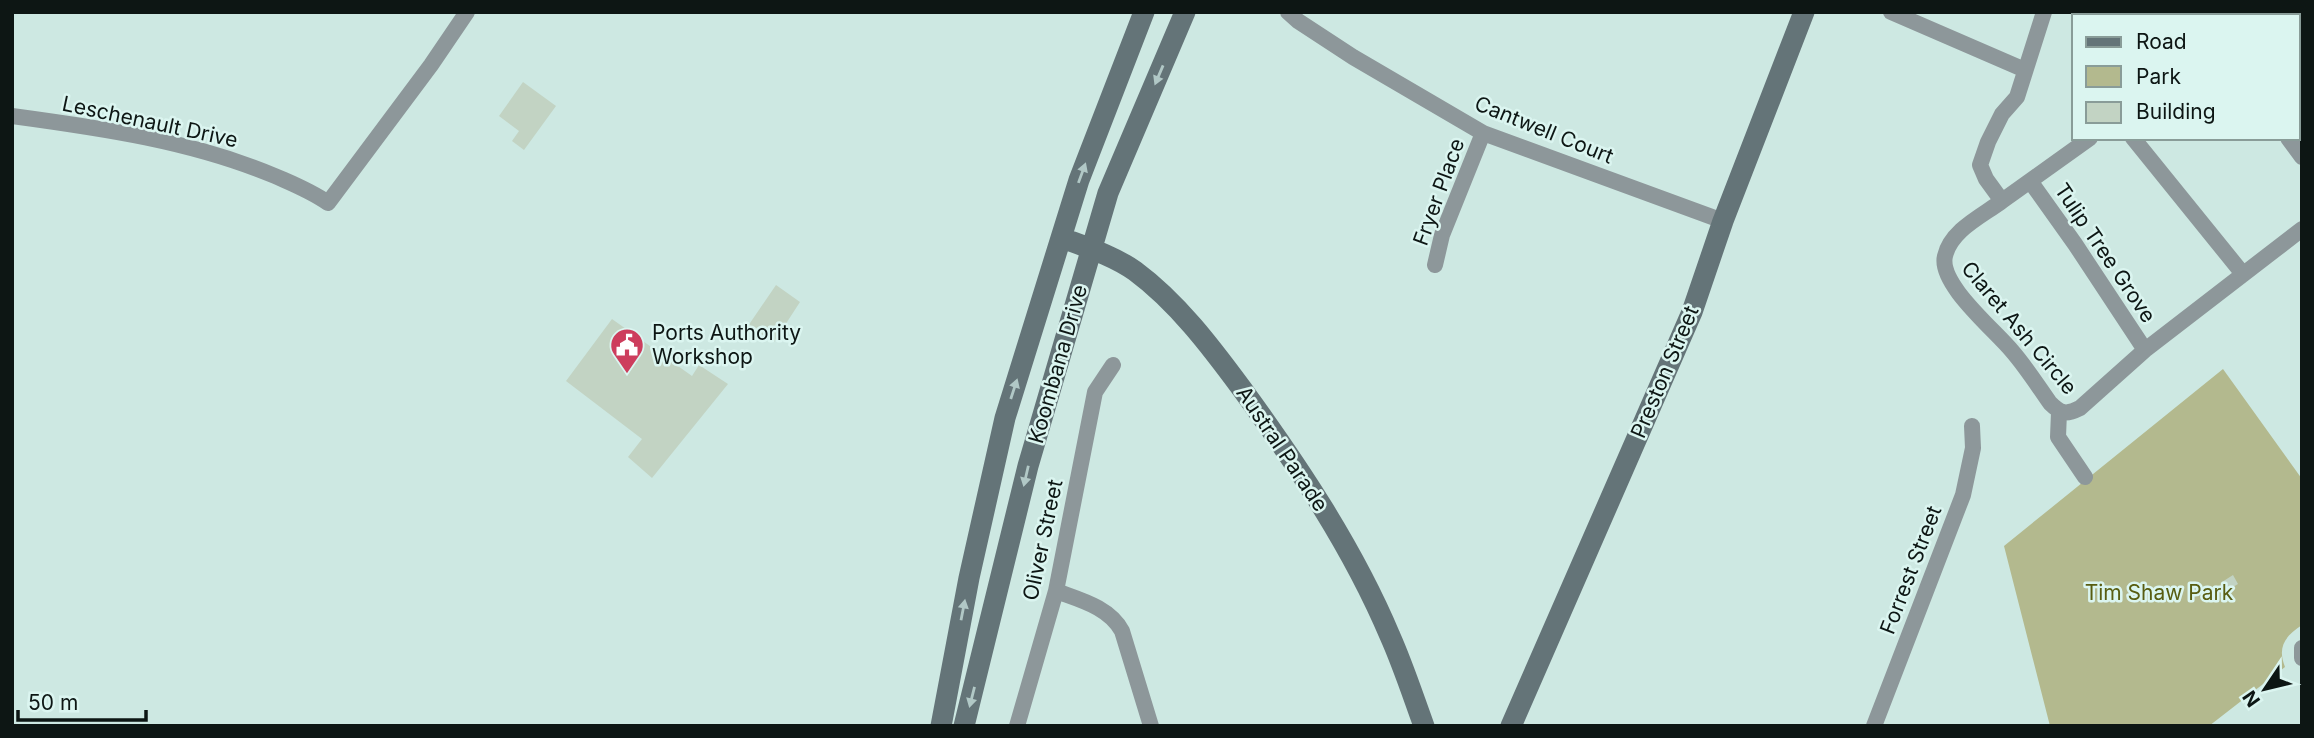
<svg xmlns="http://www.w3.org/2000/svg" width="2314" height="738" viewBox="0 0 2314 738" font-family="Inter,sans-serif">
  <rect width="100%" height="100%" fill="#cde8e2"/>
  <path fill="#b3b98e" d="M2223 369 2302 479V625C2285 636 2277 647 2285 667L2209 726H2050L2004 546Z"/>
  <path fill="#c2d3c3" d="M523 82 556 106 524 150 512 141 519 131 499 116Z
    M776 285 800 302 774 342 748 326Z
    M612 319 692 376 699 365 728 384 652 478 628 457 642 439 566 381Z
    M2233 575 2238 584 2228 590 2222 582Z"/>
  <g fill="none" stroke-linecap="round" stroke-linejoin="round">
    <path stroke="#8d979a" stroke-width="16" d="M1288 12 1298 21 1353 57 1483 133 1723 221
      M1891 12 2025 70
      M2044 12 2017 97 2002 114 1988 142 1980 165 1986 179 2002 201C1982 216 1951 230 1945 256 1938 284 1995 330 2012 351 2026 367 2038 386 2050 403 2061 414 2066 415 2080 408L2145 350 2302 229
      M2174 12 2180 16
      M2268 16 2273 12
      M12 116C101 128 192 141 275 176 293 184 311 191 328 203L431 65 467 12
      M2133 138 2243 274
      M2288 138 2302 157
      M2030 181 2075 244 2145 350
      M2002 201 2090 138
      M1435 265 1442 235 1483 133
      M2059 412 2058 437 2085 477
      M1056 591C1080 600 1109 607 1122 631L1151 726
      M2302 648V658
      M1017 726 1056 591 1095 392 1113 365
      M1874 726 1963 495 1973 448 1972 426"/>
    <path stroke="#647478" stroke-width="21" d="M1062 238C1086 247 1114 256 1135 271 1177 302 1211 347 1242 389 1298 466 1353 548 1390 636 1403 665 1413 696 1424 726
      M941 726 969 578 1005 418 1079 180 1144 12
      M964 726 1028 466 1108 193 1185 12
      M1511 726 1692 312 1723 221 1804 12"/>
  </g>
  <defs><path id="oneway-solid" d="M-6-.8H1V-3.2L6.5 0L1 3.2V.8H-6Z" transform="scale(1.75)"/></defs>
  <g fill="#b1c8c6">
    <use href="#oneway-solid" transform="translate(1159 75) rotate(113)"/>
    <use href="#oneway-solid" transform="translate(1082 173) rotate(-70)"/>
    <use href="#oneway-solid" transform="translate(1014 389) rotate(-72)"/>
    <use href="#oneway-solid" transform="translate(1026 476) rotate(103)"/>
    <use href="#oneway-solid" transform="translate(963 610) rotate(-79)"/>
    <use href="#oneway-solid" transform="translate(972 697) rotate(104)"/>
  </g>
  <defs>
    <g id="civic-pin" transform="scale(1.75)"><path d="M0 17L-7.5 6A9.5 9.5 0 1 1 7.5 6Z" fill="#cd3d5d" stroke="#dbf5f0"/><path d="M-.6-6.5H3V-4.5H.6V-3L4-1V1h2V6H-6V1h2V-1L-.6-3ZM-1.2 2.5V6h2.4V2.5Z" fill="#fff"/></g>
  </defs>
  <g fill-rule="evenodd">
    <use href="#civic-pin" x="627" y="345"/>
  </g>
  <g text-anchor="middle" stroke-width="5" stroke-linejoin="round" paint-order="stroke">
    <g font-size="21" fill="#0d1614" stroke="#dbf5f0">
      <text transform="translate(150 122) rotate(12)" y="7">Leschenault Drive</text>
      <text transform="translate(1544 130) rotate(22)" y="7">Cantwell Court</text>
      <text transform="translate(1439 192) rotate(-70)" y="7">Fryer Place</text>
      <text transform="translate(2105 253) rotate(56)" y="7">Tulip Tree Grove</text>
      <text transform="translate(2019 328) rotate(50)" y="7">Claret Ash Circle</text>
      <text transform="translate(1058 364) rotate(-74)" y="7">Koombana Drive</text>
      <text transform="translate(1665 372) rotate(-67)" y="7">Preston Street</text>
      <text transform="translate(1282 449) rotate(56)" y="7">Austral Parade</text>
      <text transform="translate(1043 540) rotate(-78)" y="7">Oliver Street</text>
      <text transform="translate(1911 570) rotate(-69)" y="7">Forrest Street</text>
    </g>
    <g font-size="21" fill="#0d1614" stroke="#dbf5f0" text-anchor="start">
      <text x="652" y="340">Ports Authority<tspan x="652" dy="24">Workshop</tspan></text>
    </g>
    <g font-size="21" fill="#585d11" stroke="#dbf5f0">
      <text x="2159" y="600">Tim Shaw Park</text>
    </g>
  </g>
  <rect width="2314" height="738" fill="none" stroke="#0d1614" stroke-width="28"/>
  <rect x="2072" y="14" width="228" height="126" fill="#dbf5f0" stroke="#899c98" stroke-width="2"/>
  <rect x="2086" y="37" width="35" height="10" fill="#647478" stroke="#899c98" stroke-width="2"/>
  <text x="2136" y="49" font-size="21" fill="#0d1614">Road</text>
  <rect x="2086" y="66" width="35" height="21" fill="#b3b98e" stroke="#899c98" stroke-width="2"/>
  <text x="2136" y="84" font-size="21" fill="#0d1614">Park</text>
  <rect x="2086" y="102" width="35" height="21" fill="#c2d3c3" stroke="#899c98" stroke-width="2"/>
  <text x="2136" y="119" font-size="21" fill="#0d1614">Building</text>
  <g transform="translate(2265 689) rotate(235)" stroke="#dbf5f0" stroke-width="5" paint-order="stroke">
  <path d="M0-5L12 26L0 18L-12 26Z" fill="#0d1614"/>
  <text y="-10" font-size="19" font-weight="bold" text-anchor="middle" fill="#0d1614">N</text>
  </g>
  <path d="M18 710v10h128v-10" fill="none" stroke="#0d1614" stroke-width="3.5"/>
  <text x="28" y="710" font-size="21" fill="#0d1614" stroke="#dbf5f0" stroke-width="5" paint-order="stroke">50 m</text>
</svg>
